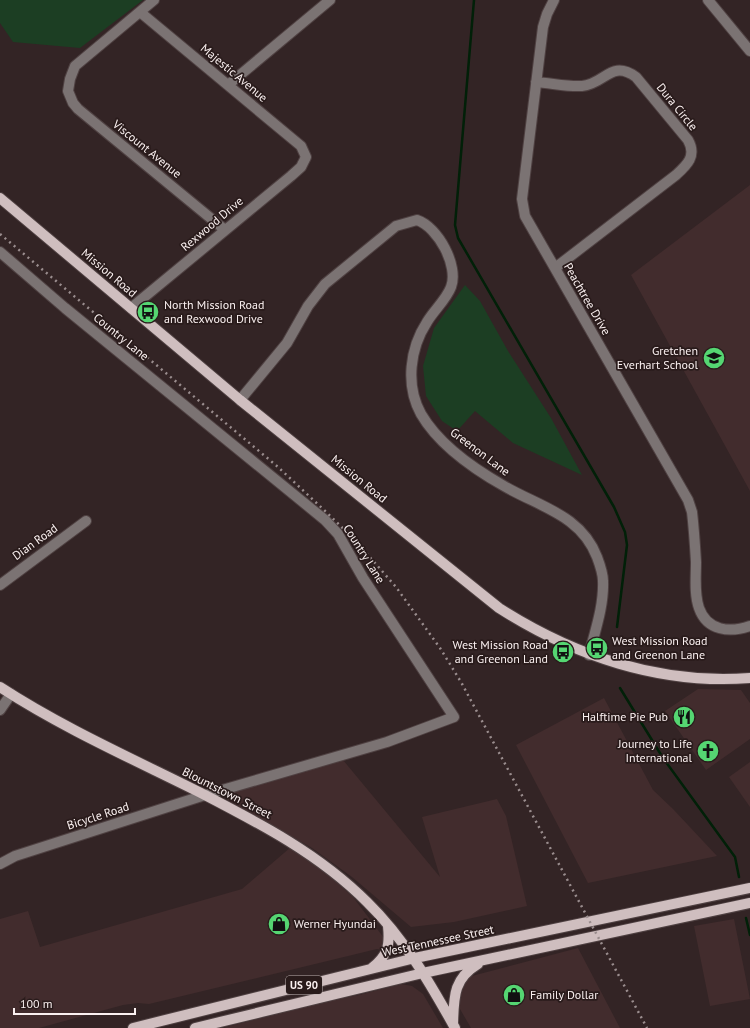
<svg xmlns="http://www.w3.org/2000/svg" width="750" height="1028" viewBox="0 0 750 1028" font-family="'PT Sans',sans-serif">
  <rect width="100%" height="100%" fill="#332425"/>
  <path fill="#422c2d" d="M750 185V491L631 275Z
    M698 689 741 690 750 703V739L706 770 665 711Z
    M604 698 653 790 673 809 717 856 588 883 516 745Z
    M343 760 440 877 422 817 497 799 506 816 527 906 454 922 411 927 352 877 312 848 226 799 234 790Z
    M750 762V807L729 777Z
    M291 847 315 863 353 897 384 938 382 950 377 949 149 1004 138 1003 123 1005 39 1028H0V919L28 911 40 947 242 889Z
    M734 919 750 999 710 1006 694 926Z
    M578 948 620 1028H471L460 1009 459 1000 462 986 468 977Z
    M401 984 412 986 423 994 443 1028H223L313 1004 359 995Z"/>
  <path fill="#1c3e23" d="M0 0H143L80 48 13 42 0 23Z
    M465 285 480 301 508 351 551 418 582 475 513 443 475 411 457 431 442 421 426 396 423 366 434 328Z"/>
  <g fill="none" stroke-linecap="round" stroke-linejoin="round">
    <path stroke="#012008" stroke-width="2.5" d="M474 0 455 225 458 238 614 507 625 532 627 545 617 627
      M620 688 663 758 735 857 739 877
      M746 918 750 935"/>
    <g stroke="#4f4142" stroke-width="12">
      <path id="minor" d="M154 0 75 66 70 79 68 91 73 103 78 109 225 230
        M554 0 547 14 543 27 522 199 525 216 688 500 692 512C694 529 695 545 696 562 696 576 694 594 699 608 707 631 730 633 750 626
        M708 0 750 51
        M536 82C551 83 568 87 582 86 605 84 611 59 636 77L688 140C697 156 687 165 676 175L555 268
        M228 85 330 0
        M0 252 65 308 325 520 338 534 363 578 454 717 387 742 205 795 15 856 0 864
        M131 308 291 176 301 167 306 157 301 146 140 12
        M240 400 287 343 308 306 325 284 396 226 417 220C438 227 459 266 451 287 446 300 434 310 427 322 410 348 405 385 421 414 439 445 474 469 504 486 540 507 581 515 597 557 600 565 603 573 603 581 604 606 595 631 589 655
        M0 585 86 521
        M0 710 11 694"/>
    </g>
    <g stroke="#4f4142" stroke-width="12">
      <path id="major" d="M0 198 240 400 499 608C574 656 660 685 750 678
        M0 687C63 728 133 759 201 793 261 824 319 854 367 902 404 938 430 983 455 1028
        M372 968C388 955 390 946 388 926
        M453 1024C454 997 453 979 478 964
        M133 1028 415 958 750 888
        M195 1028 423 973 750 903"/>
    </g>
    <use href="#minor" stroke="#7b7373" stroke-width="10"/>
    <use href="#major" stroke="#cfbebf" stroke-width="10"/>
    <path stroke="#9a8d8e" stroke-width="2.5" stroke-dasharray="2 4" stroke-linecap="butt" d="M0 234 278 467 323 509 354 539 396 587 440 648 461 682 647 1028"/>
  </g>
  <defs>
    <g id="bus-disc" transform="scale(1.15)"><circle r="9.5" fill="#55d672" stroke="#291b1b"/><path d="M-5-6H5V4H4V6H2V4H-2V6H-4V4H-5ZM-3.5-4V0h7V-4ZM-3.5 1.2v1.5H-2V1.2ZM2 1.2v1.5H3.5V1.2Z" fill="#111"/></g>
    <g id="school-disc" transform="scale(1.15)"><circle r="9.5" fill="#55d672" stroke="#291b1b"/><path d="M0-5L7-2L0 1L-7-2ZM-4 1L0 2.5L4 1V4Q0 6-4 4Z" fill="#111"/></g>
    <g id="restaurant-disc" transform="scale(1.15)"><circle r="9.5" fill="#55d672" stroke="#291b1b"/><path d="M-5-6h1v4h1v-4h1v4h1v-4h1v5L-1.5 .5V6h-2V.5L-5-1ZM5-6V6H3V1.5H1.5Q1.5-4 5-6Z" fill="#111"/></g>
    <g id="church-disc" transform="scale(1.15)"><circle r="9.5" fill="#55d672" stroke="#291b1b"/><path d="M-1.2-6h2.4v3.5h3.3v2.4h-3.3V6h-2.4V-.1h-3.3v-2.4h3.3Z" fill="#111"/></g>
    <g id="shop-disc" transform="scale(1.15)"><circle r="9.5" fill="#55d672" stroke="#291b1b"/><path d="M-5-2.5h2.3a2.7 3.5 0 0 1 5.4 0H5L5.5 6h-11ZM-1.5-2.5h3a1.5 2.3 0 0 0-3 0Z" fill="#111"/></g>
  </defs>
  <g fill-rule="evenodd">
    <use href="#bus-disc" x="148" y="312"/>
    <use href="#school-disc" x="714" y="358"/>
    <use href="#bus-disc" x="597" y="648"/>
    <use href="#bus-disc" x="563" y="652"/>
    <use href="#restaurant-disc" x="684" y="717"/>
    <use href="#church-disc" x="708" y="751"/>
    <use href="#shop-disc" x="279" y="924"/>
    <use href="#shop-disc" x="514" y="995"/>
  </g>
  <g text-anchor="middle" stroke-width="3.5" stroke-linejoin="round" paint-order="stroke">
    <rect fill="#291b1b" stroke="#bcb1b1" stroke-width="1" x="286" y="976" width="36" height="18" rx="3"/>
    <g font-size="11" font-weight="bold" fill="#fbf1f1">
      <text x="304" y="989">US 90</text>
    </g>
    <g font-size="12" fill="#fbf1f1" stroke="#291b1b">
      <text transform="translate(234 73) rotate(40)" y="4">Majestic Avenue</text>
      <text transform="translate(677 107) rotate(51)" y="4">Dura Circle</text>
      <text transform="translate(147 149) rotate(39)" y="4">Viscount Avenue</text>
      <text transform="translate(212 224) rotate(-40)" y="4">Rexwood Drive</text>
      <text transform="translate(109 273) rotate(40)" y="4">Mission Road</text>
      <text transform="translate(587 299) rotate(60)" y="4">Peachtree Drive</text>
      <text transform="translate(121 337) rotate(39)" y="4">Country Lane</text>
      <text transform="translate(480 452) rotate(37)" y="4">Greenon Lane</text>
      <text transform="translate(359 479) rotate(39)" y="4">Mission Road</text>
      <text transform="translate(35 542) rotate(-36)" y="4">Dian Road</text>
      <text transform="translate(364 554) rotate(58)" y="4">Country Lane</text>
      <text transform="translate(227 793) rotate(27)" y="4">Blountstown Street</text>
      <text transform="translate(98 816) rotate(-18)" y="4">Bicycle Road</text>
      <text transform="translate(438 941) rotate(-12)" y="4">West Tennessee Street</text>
    </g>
    <g font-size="12" fill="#fbf1f1" stroke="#291b1b" text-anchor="start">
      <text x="164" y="309">North Mission Road<tspan x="164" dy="14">and Rexwood Drive</tspan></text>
      <text x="698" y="355" text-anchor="end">Gretchen<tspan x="698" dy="14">Everhart School</tspan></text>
      <text x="612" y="645">West Mission Road<tspan x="612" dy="14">and Greenon Lane</tspan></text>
      <text x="548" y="649" text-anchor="end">West Mission Road<tspan x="548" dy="14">and Greenon Land</tspan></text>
      <text x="668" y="721" text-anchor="end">Halftime Pie Pub</text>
      <text x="692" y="748" text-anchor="end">Journey to Life<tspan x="692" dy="14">International</tspan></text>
      <text x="294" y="928">Werner Hyundai</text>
      <text x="530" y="999">Family Dollar</text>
    </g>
  </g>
  <path d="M14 1008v6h121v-6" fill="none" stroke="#fbf1f1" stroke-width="2"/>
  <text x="20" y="1008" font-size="12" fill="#fbf1f1" stroke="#291b1b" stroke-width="3" paint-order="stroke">100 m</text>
</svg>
